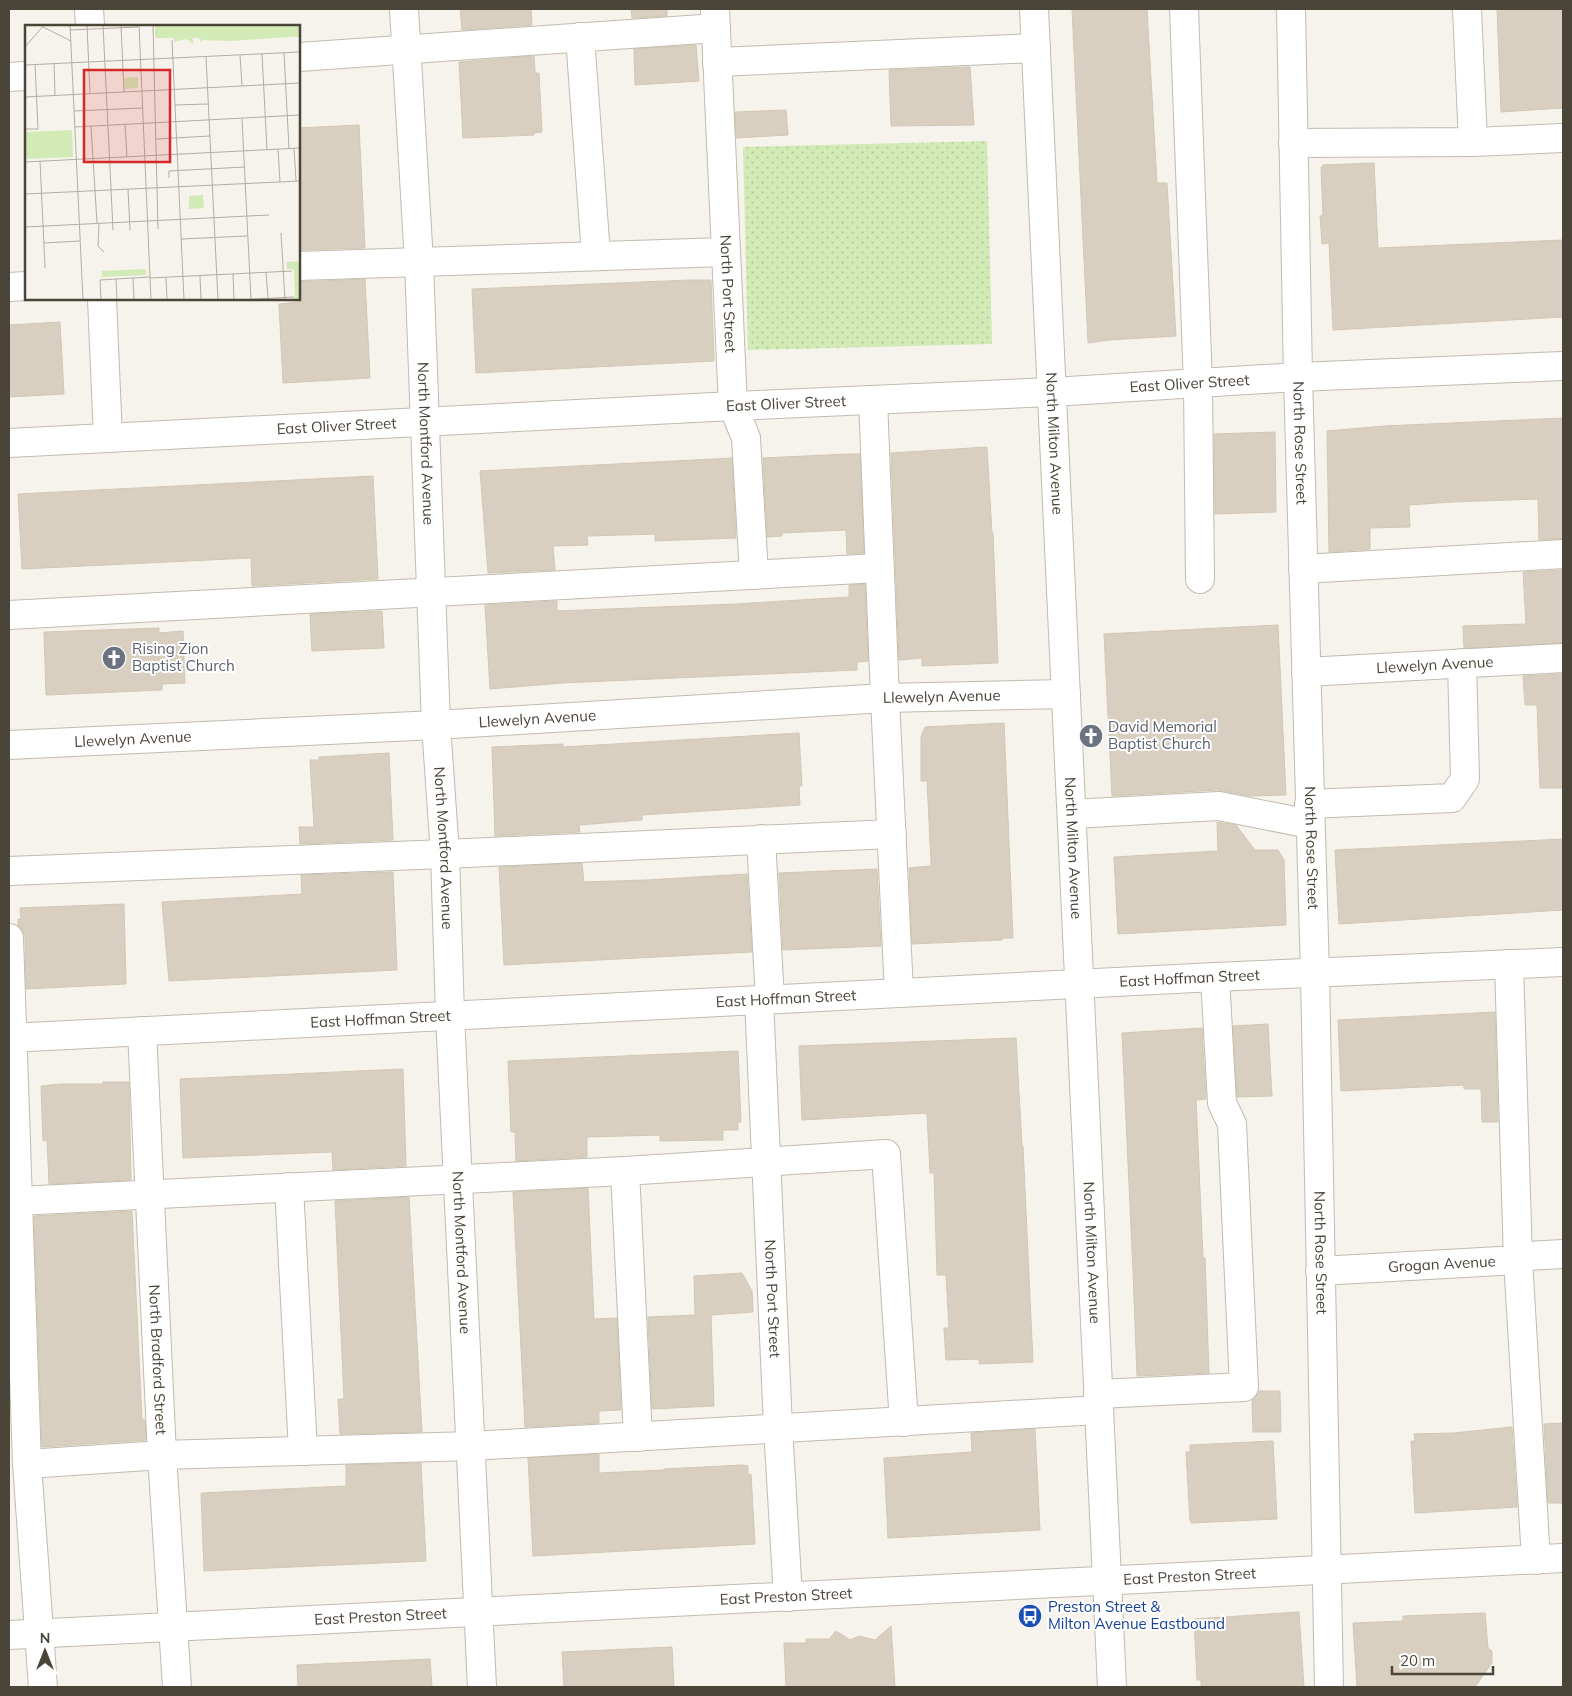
<svg xmlns="http://www.w3.org/2000/svg" width="1572" height="1696" viewBox="0 0 1572 1696" font-family="Mulish,sans-serif">
  <defs>
    <pattern id="grass-dots" width="8" height="8" patternUnits="userSpaceOnUse" patternTransform="scale(1.25)"><rect width="8" height="8" fill="#d2eab5"/><path d="M2 2h.1M6 6h.1" fill="none" stroke="#b6ca9c" stroke-width="1.8" stroke-linecap="round"/></pattern>
  </defs>
  <rect width="100%" height="100%" fill="#f6f3ec"/>
  <path fill="url(#grass-dots)" d="M987 141 992 344 748 350 743 147Z"/>
  <path fill="#d8cfc1" stroke="#d3c7b4" d="M460 9H531L532 25 462 30Z
    M631 9H667V16L632 18Z
    M1072 9H1147L1157 183H1167L1176 336 1109 340 1088 343Z
    M1497 9H1563V108L1501 112Z
    M696 45 699 81 635 85 634 49Z
    M534 56 535 73H539L542 132 534 133V135L463 138 459 62Z
    M970 67 974 125 891 126 889 70Z
    M786 110 788 135 736 138 735 112Z
    M359 125 365 248 299 250V128Z
    M1374 163 1378 248 1563 240V317L1333 330 1329 243 1322 244 1320 216H1323L1321 167H1323V165Z
    M365 279 370 378 283 383 279 304 299 302V282Z
    M689 280H711L714 361 476 373 472 289Z
    M60 322 64 394 9 397V325Z
    M1563 418V539L1539 540 1538 499 1452 502 1409 505 1410 527 1370 528V549L1329 552 1327 431 1384 426Z
    M1275 432 1276 512 1215 514 1214 434Z
    M987 447 992 533H993L998 663 922 666V658L899 660 891 453Z
    M848 454H860L864 553 847 554 846 530 782 533V536L767 537 763 458Z
    M732 458 736 538 655 541V534L590 536H587L588 545 553 546 555 570 488 573 480 471Z
    M373 476 378 579 252 586 251 558 22 569 18 494Z
    M1563 570V643L1464 648 1463 626 1526 624 1523 572Z
    M865 584 868 661 857 662V670L562 683 490 689 485 605 557 601V611L735 604 849 597V585Z
    M382 611 384 648 312 651 310 614Z
    M1278 625 1286 795 1250 796 1218 790 1112 796 1104 634Z
    M159 628V633L183 631 185 683 162 684V690L46 695 44 632Z
    M1563 674V788H1540L1537 705H1525L1523 676Z
    M1004 723 1013 938H1002V940L912 944 909 868 931 866V862L927 781H921V737L925 727Z
    M799 733 802 786H799L800 805 642 815V820L579 825 580 832 495 836 492 747 563 744V747Z
    M389 753 393 840 300 844 299 827H314L310 760H319V757Z
    M1217 822 1236 825 1255 850H1278L1284 860 1286 925 1118 934 1114 857 1218 851Z
    M1563 839V910L1339 924 1335 850Z
    M582 863 584 882 646 880 747 874 752 952 504 965 499 867Z
    M877 869 881 946 783 950 779 873Z
    M393 872 397 970 169 981 162 902 302 894 301 875Z
    M124 904 126 984 26 989 25 937 22 930 18 926V919H21L20 908Z
    M1495 1012 1498 1122H1482L1481 1089H1464V1085L1341 1091 1338 1020Z
    M1268 1024 1272 1096 1237 1097 1233 1026Z
    M1202 1028 1206 1099 1196 1100 1203 1258H1205L1209 1373 1137 1376 1133 1271 1122 1033Z
    M1016 1038 1022 1146H1023L1033 1362 979 1364V1359L946 1360 944 1328H949L946 1275H937L934 1173H930L927 1113 802 1120 799 1046Z
    M738 1051 741 1122H738V1130H723V1140L660 1141V1135L587 1137V1157L516 1161 515 1132H511L508 1061Z
    M403 1069 406 1166 333 1170 332 1152 183 1158 180 1079Z
    M103 1082H129L131 1180 49 1184 47 1140 43 1141 41 1086 60 1084H103Z
    M588 1188 594 1319 617 1318 621 1410 599 1411V1423L525 1427 513 1192Z
    M409 1197 422 1432 340 1434 338 1399H344L335 1201Z
    M132 1211 142 1420H145L146 1440 42 1447 34 1216Z
    M742 1273 752 1291 753 1312 711 1315 714 1406 652 1409 648 1317 695 1315 694 1276Z
    M1259 1391H1280L1281 1432H1253L1252 1400Z
    M1563 1423V1503H1548L1544 1424Z
    M1512 1427 1517 1507 1415 1513 1411 1441H1415L1414 1434 1454 1433Z
    M1035 1429 1040 1530 888 1538 884 1458 972 1452 971 1433Z
    M1273 1441 1277 1519 1191 1523V1520H1190L1186 1452H1190V1445Z
    M599 1454V1473L664 1470V1469L743 1465 748 1466V1475L751 1474 755 1544 533 1556 528 1458Z
    M421 1463 426 1561 204 1571 201 1493 346 1486V1465Z
    M1299 1612 1304 1687H1201V1680H1197L1194 1619Z
    M1485 1613 1488 1648 1492 1651V1663L1475 1687H1357L1353 1623 1403 1621V1616Z
    M891 1626 895 1687H786L784 1643H806V1639H829L836 1631 850 1640 859 1636 875 1640Z
    M672 1647 674 1687H564L562 1652Z
    M430 1659 432 1687H298L297 1665Z"/>
  <g fill="none" stroke-linecap="round" stroke-linejoin="round">
    <g stroke="#c2bbae" stroke-width="30">
      <g id="minor">
        <path d="M89 9 90 26"/>
        <path id="s1" d="M404 9 419 262 436 725 445 854 450 1015 482 1687"/>
        <path id="s2" d="M715 9 733 406 746 438 754 575"/>
        <path id="s3" d="M1034 9 1112 1687"/>
        <path d="M1184 9 1198 384 1200 579"/>
        <path id="s4" d="M1291 9 1298 377 1315 974 1329 1687"/>
        <path d="M1467 9 1473 142"/>
        <path d="M580 37 596 255"/>
        <path d="M299 57 716 28"/>
        <path d="M717 62 1036 48"/>
        <path d="M9 77 26 76"/>
        <path d="M1293 143 1473 142 1563 138"/>
        <path d="M299 266 725 252"/>
        <path d="M9 287 26 286"/>
        <path d="M102 299 108 438"/>
        <path d="M873 400 885 698 899 993"/>
        <path id="s5" d="M9 443 733 406 1052 392 1298 377 1563 366"/>
        <path d="M1303 569 1563 554"/>
        <path d="M9 615 879 568"/>
        <path id="s6" d="M1306 672 1563 658"/>
        <path id="s7" d="M9 745 436 725 885 698 1066 694"/>
        <path d="M1309 804 1452 798 1465 779 1462 663"/>
        <path d="M1072 814 1219 806 1310 824"/>
        <path d="M761 839 770 1000"/>
        <path d="M9 871 445 854 892 834"/>
        <path d="M9 938 27 1464 43 1687"/>
        <path d="M1509 964 1518 1260 1536 1560"/>
        <path id="s8" d="M759 1000 778 1427 788 1597"/>
        <path id="s9" d="M142 1031 162 1455 177 1687"/>
        <path id="s10" d="M9 1038 1215 977 1563 962"/>
        <path d="M625 1171 638 1437"/>
        <path d="M289 1187 303 1451"/>
        <path d="M18 1201 625 1171 886 1154 904 1422"/>
        <path id="s11" d="M1320 1271 1518 1260 1527 1256 1563 1254"/>
        <path d="M1098 1394 1244 1387 1232 1124 1222 1103 1215 977"/>
        <path d="M27 1464 162 1455 471 1446 1099 1410"/>
        <path id="s12" d="M9 1635 1563 1558"/>
      </g>
    </g>
    <use href="#minor" stroke="#fff" stroke-width="28"/>
  </g>
  <defs>
    <g id="church-disc" transform="scale(1.25)"><circle r="9.5" fill="#6b7280" stroke="#fff"/><path d="M-1.2-6h2.4v3.5h3.3v2.4h-3.3V6h-2.4V-.1h-3.3v-2.4h3.3Z" fill="#fff"/></g>
    <g id="bus-disc" transform="scale(1.25)"><circle r="9.5" fill="#1a4fb4" stroke="#fff"/><path d="M-5-6H5V4H4V6H2V4H-2V6H-4V4H-5ZM-3.5-4V0h7V-4ZM-3.5 1.2v1.5H-2V1.2ZM2 1.2v1.5H3.5V1.2Z" fill="#fff"/></g>
  </defs>
  <g fill-rule="evenodd">
    <use href="#church-disc" x="114" y="658"/>
    <use href="#church-disc" x="1091" y="736"/>
    <use href="#bus-disc" x="1030" y="1616"/>
  </g>
  <g text-anchor="middle" stroke-width="4" stroke-linejoin="round" paint-order="stroke">
    <g font-size="15" fill="#4b4439" stroke="#fff">
      <text dy="5" stroke="none"><textPath href="#s2" startOffset="285">North Port Street</textPath></text>
      <text dy="5" stroke="none"><textPath href="#s5" startOffset="1182">East Oliver Street</textPath></text>
      <text dy="5" stroke="none"><textPath href="#s5" startOffset="778">East Oliver Street</textPath></text>
      <text dy="5" stroke="none"><textPath href="#s5" startOffset="328">East Oliver Street</textPath></text>
      <text dy="5" stroke="none"><textPath href="#s1" startOffset="435">North Montford Avenue</textPath></text>
      <text dy="5" stroke="none"><textPath href="#s3" startOffset="435">North Milton Avenue</textPath></text>
      <text dy="5" stroke="none"><textPath href="#s4" startOffset="434">North Rose Street</textPath></text>
      <text dy="5" stroke="none"><textPath href="#s6" startOffset="129">Llewelyn Avenue</textPath></text>
      <text dy="5" stroke="none"><textPath href="#s7" startOffset="934">Llewelyn Avenue</textPath></text>
      <text dy="5" stroke="none"><textPath href="#s7" startOffset="529">Llewelyn Avenue</textPath></text>
      <text dy="5" stroke="none"><textPath href="#s7" startOffset="124">Llewelyn Avenue</textPath></text>
      <text dy="5" stroke="none"><textPath href="#s1" startOffset="840">North Montford Avenue</textPath></text>
      <text dy="5" stroke="none"><textPath href="#s3" startOffset="840">North Milton Avenue</textPath></text>
      <text dy="5" stroke="none"><textPath href="#s4" startOffset="839">North Rose Street</textPath></text>
      <text dy="5" stroke="none"><textPath href="#s10" startOffset="1182">East Hoffman Street</textPath></text>
      <text dy="5" stroke="none"><textPath href="#s10" startOffset="778">East Hoffman Street</textPath></text>
      <text dy="5" stroke="none"><textPath href="#s10" startOffset="372">East Hoffman Street</textPath></text>
      <text dy="5" stroke="none"><textPath href="#s1" startOffset="1245">North Montford Avenue</textPath></text>
      <text dy="5" stroke="none"><textPath href="#s3" startOffset="1245">North Milton Avenue</textPath></text>
      <text dy="5" stroke="none"><textPath href="#s4" startOffset="1244">North Rose Street</textPath></text>
      <text dy="5" stroke="none"><textPath href="#s11" startOffset="122">Grogan Avenue</textPath></text>
      <text dy="5" stroke="none"><textPath href="#s8" startOffset="299">North Port Street</textPath></text>
      <text dy="5" stroke="none"><textPath href="#s9" startOffset="329">North Bradford Street</textPath></text>
      <text dy="5" stroke="none"><textPath href="#s12" startOffset="1182">East Preston Street</textPath></text>
      <text dy="5" stroke="none"><textPath href="#s12" startOffset="778">East Preston Street</textPath></text>
      <text dy="5" stroke="none"><textPath href="#s12" startOffset="372">East Preston Street</textPath></text>
    </g>
    <g font-size="15" fill="#5b616d" stroke="#fff" text-anchor="start">
      <text x="132" y="654">Rising Zion<tspan x="132" dy="17">Baptist Church</tspan></text>
      <text x="1108" y="732">David Memorial<tspan x="1108" dy="17">Baptist Church</tspan></text>
    </g>
    <g font-size="15" fill="#164399" stroke="#fff" text-anchor="start">
      <text x="1048" y="1612">Preston Street &amp;<tspan x="1048" dy="17">Milton Avenue Eastbound</tspan></text>
    </g>
  </g>
  <g transform="translate(25 25)">
    <rect width="275" height="275" fill="#f6f3ec"/>
    <path d="M113 52V63L100 64 99 53ZM47 105 48 132 0 134V107ZM178 170 179 183 164 184V171ZM275 236V275H270L269 244H262L261 237ZM121 244V250L77 252V246Z" fill="#d2eab5"/>
    <path d="M275 11 207 16 177 15 176 17 174 13H167L169 18 159 17H167L160 14 149 17V13Z" fill="#d2eab5"/>
    <path d="M130 0H275V12L130 13Z" fill="#d2eab5"/>
    <path d="M45 110 46 129H34L27 124Z" fill="#d2eab5"/>
    <path fill="none" stroke="#b2ada4" stroke-width="1" d="M45 0 58 275M62 0 65 69M78 0 88 205M96 0 99 67M114 0 126 275M128 0 133 204M18 2 46 16M45 5 113 2M147 15 159 275M0 22 19 0M259 28 264 124M237 29 242 125M215 30 217 61M181 32 193 275M29 38 30 70M0 40 275 27M0 72 275 58M150 80 183 79M49 86 117 83M217 94 226 275M100 99 102 132M66 101 72 198M50 102 275 90M0 104H13L10 39M131 114 185 111M253 124 255 157M269 124 271 156M15 136 20 243M0 137 275 123M144 153V146L220 142M103 164 105 205M0 169 275 156M74 198 73 221 79 227M0 202 244 190M256 208 260 275M156 214 222 211M19 218 55 216M241 247 243 273M208 249 209 275M175 251 176 275M108 253 109 275M125 253 267 246M141 253 142 275M91 254 92 275M76 275 75 255 125 252M214 275 269 272"/>
    <path fill="#d62828" fill-opacity="0.15" stroke="#d62828" stroke-width="2.5" d="M59 45H145V137H59Z"/>
    <rect width="275" height="275" fill="none" stroke="#4b4439" stroke-width="2.5"/>
  </g>
  <rect width="1572" height="1696" fill="none" stroke="#4b4439" stroke-width="20"/>
  <g transform="translate(45 1651)" stroke="#ffffff" stroke-width="4" paint-order="stroke">
  <path d="M0-4L9 19L0 12L-9 19Z" fill="#4b4439"/>
  <text y="-8" font-size="14" font-weight="bold" text-anchor="middle" fill="#4b4439">N</text>
  </g>
  <path d="M1392 1666v8h101v-8" fill="none" stroke="#4b4439" stroke-width="2.5"/>
  <text x="1400" y="1666" font-size="15" fill="#4b4439" stroke="#ffffff" stroke-width="4" paint-order="stroke">20 m</text>
</svg>
